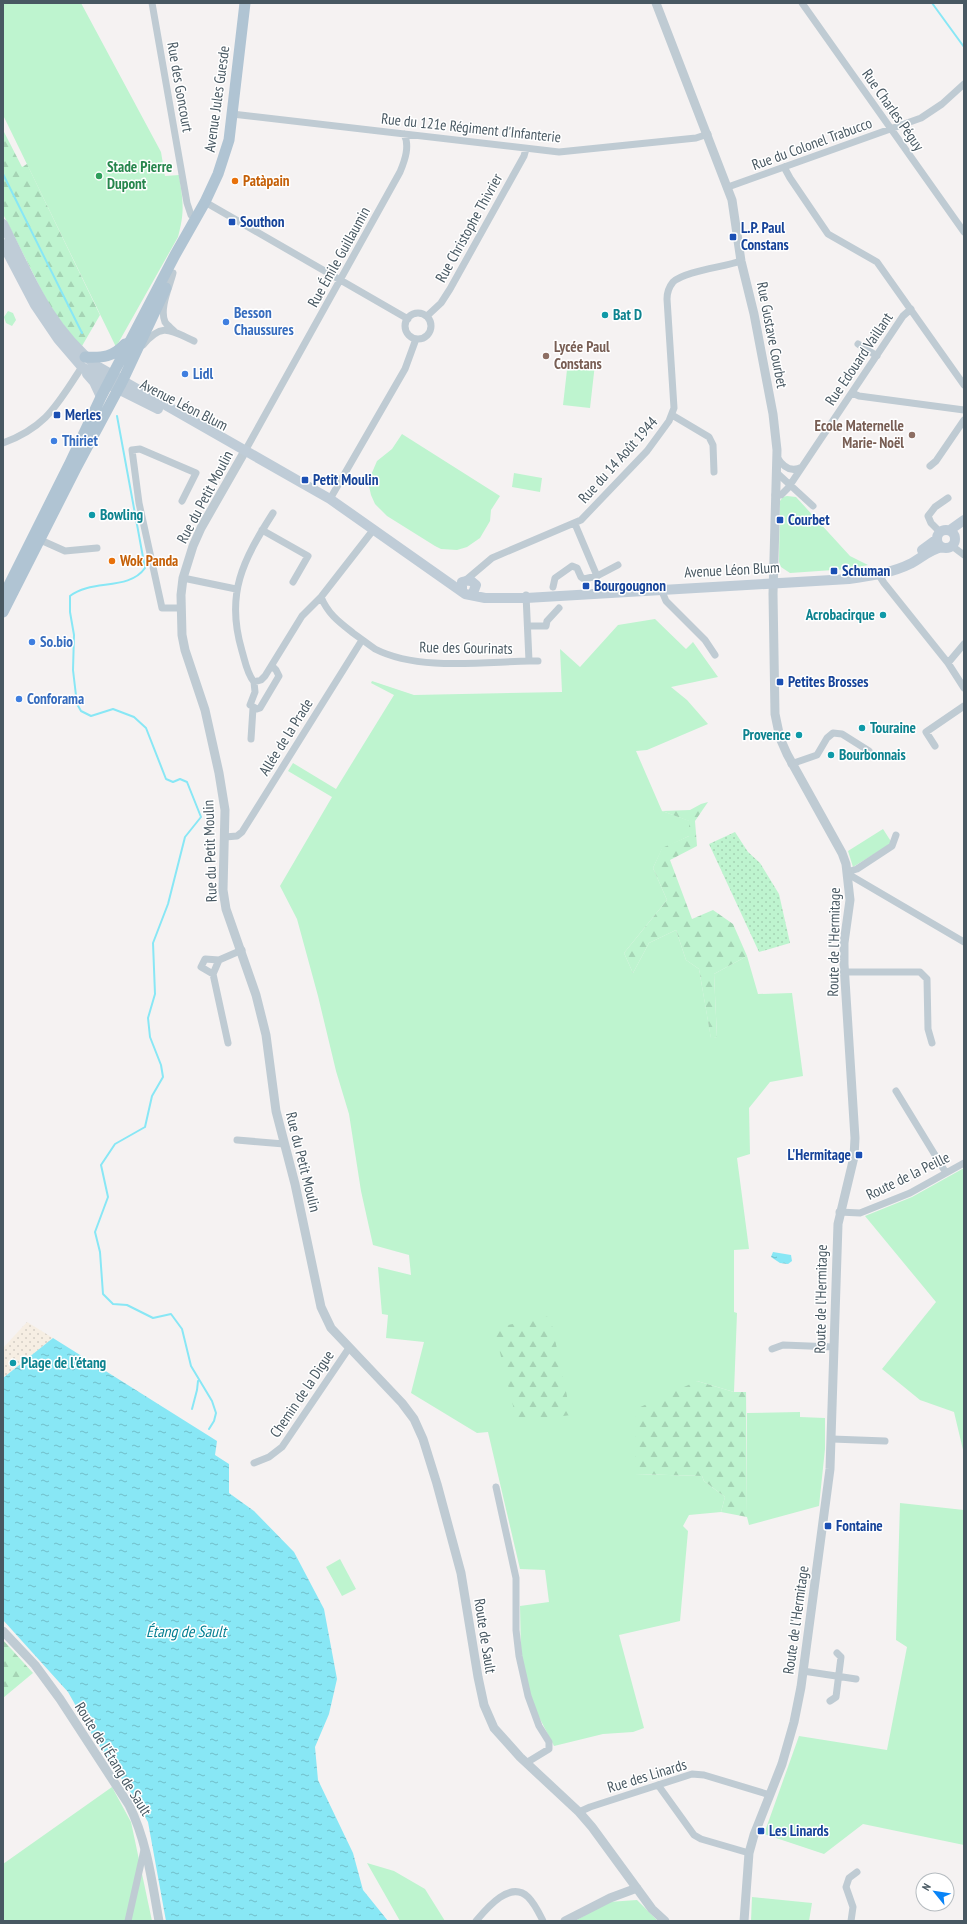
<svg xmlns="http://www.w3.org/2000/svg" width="967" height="1924" viewBox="0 0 967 1924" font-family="'PT Sans Narrow',sans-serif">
  <defs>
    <pattern id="forest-firs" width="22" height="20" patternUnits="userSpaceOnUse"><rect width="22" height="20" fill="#bef4cf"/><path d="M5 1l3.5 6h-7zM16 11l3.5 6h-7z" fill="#a5d3b4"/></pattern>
    <pattern id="sand-dots" width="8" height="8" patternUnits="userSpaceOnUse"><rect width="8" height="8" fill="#f6eee3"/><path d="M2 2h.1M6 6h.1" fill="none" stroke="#d4cec5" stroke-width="1.8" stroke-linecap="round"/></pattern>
    <pattern id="garden-dots" width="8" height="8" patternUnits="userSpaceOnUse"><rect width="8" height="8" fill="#bef4cf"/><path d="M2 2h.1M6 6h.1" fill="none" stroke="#a5d3b4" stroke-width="1.8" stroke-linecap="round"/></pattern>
    <pattern id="water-ripples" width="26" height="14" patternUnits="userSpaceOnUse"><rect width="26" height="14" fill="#88e7f5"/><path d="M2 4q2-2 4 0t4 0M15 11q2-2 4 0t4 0" fill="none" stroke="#71beca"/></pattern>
  </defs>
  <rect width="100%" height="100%" fill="#f5f2f2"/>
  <path fill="#bef4cf" d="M3 3H81L161 152 165 176 179 175C183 201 185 211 178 237L116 347 3 115Z
    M8 311 13 313 16 320 12 326 6 323 4 317Z
    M568 361 595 364 590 408 563 405Z
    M402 434 500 496 491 510 490 521 480 538 467 547 457 550 441 549 435 546 387 516 375 504 371 495 369 486 371 475 377 461 392 449Z
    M514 473 542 478 540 492 512 487Z
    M787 496 796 497 850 556 868 565 848 569 790 573 781 567 779 562 780 501 783 497Z
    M655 619 686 649 693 642 718 677 671 687 687 700 708 724 647 750 636 751 662 811 690 821 689 836 662 849 653 868 667 900 624 953 633 973 649 943 676 930 686 960 699 969 711 1038 717 1037 714 974 747 956 758 994 792 993 803 1076 770 1082 749 1108 750 1154 737 1158 749 1249 734 1250V1312L737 1313 734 1392 697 1381 635 1474 702 1476 704 1481 725 1497 721 1512 689 1515 683 1526 688 1531 680 1621 619 1635 644 1728 633 1732 603 1734 554 1746 527 1694 521 1652 520 1606 549 1602 545 1570 520 1569 488 1432 477 1433 411 1393 424 1342 386 1338 388 1315 382 1314 378 1267 411 1275 409 1255 373 1245 361 1191 349 1114 336 1071 318 996 297 919 280 886 332 797 288 771 293 763 336 789 394 695 371 683 372 681 414 695 562 692 560 649 580 667 618 625Z
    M883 829 892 843 853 867 848 851Z
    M964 1168V1454L954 1412 920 1400 882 1369 936 1302 865 1216 912 1197Z
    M800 1412V1417L825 1418V1449L819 1506 749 1525 747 1517V1413Z
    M900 1503 964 1510V1845L863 1824 824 1854 764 1834 799 1736 887 1750 907 1647 896 1640Z
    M340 1559 356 1589 342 1596 326 1567Z
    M112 1787 131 1822 152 1921H3V1864Z
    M367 1863 394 1871 425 1889 445 1921H400Z
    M752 1897 812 1903 809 1921H751Z
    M637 1900 658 1921H575L608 1902Z"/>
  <path fill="url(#forest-firs)" d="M3 130 22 167 27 164 100 315 82 346 76 342 49 305 3 214Z
    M708 802 695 821 697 846 670 860 692 919 713 910 733 924 747 956 714 974 717 1037 711 1039 699 969 686 960 676 930 649 943 633 973 624 953 667 900 653 868 662 848 689 836V821L662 811 690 810 701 804Z
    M550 1316 571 1415 517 1422 494 1328Z
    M697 1381 734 1392H746L747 1517 721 1512 725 1497 704 1481 702 1476 635 1474 636 1409Z
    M3 1640 33 1673 3 1698Z"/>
  <path fill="url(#sand-dots)" d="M27 1322 53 1338 3 1378V1348Z"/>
  <path fill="url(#garden-dots)" d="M735 832 748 852 760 863 779 894 790 943 759 952 709 844Z"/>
  <path fill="url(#water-ripples)" d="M773 1252 791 1255 792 1261 788 1264 780 1263 771 1257Z
    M53 1338 217 1441 215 1455 229 1464V1493L254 1511 294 1552 324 1609 337 1679 329 1714 315 1747 318 1780 353 1853 363 1890 388 1921H166L148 1822 134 1797 94 1738 68 1692 3 1620V1378Z"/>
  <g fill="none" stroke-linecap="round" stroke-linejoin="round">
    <path stroke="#88e7f5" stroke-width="2" d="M932 3 964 47
      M3 174 82 333
      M117 416 145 568C129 591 91 579 70 596V612L74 635 73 670 77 704 81 711 91 716 113 709 134 717 146 728 166 779 173 782 180 779 187 782 201 817 185 837 168 904 153 943 155 994 148 1018 150 1037 161 1065 163 1077 152 1096 145 1127 115 1144 101 1165 108 1197 95 1232 100 1252 103 1294 113 1304 127 1305 153 1318 171 1314 182 1329 191 1366 212 1401 216 1413 214 1421 209 1429
      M192 1409 197 1390 198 1381"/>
    <path stroke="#bfcbd3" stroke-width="7" d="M152 3 187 203 191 215 196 219
      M802 3 964 232
      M232 114 559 152 696 138 708 134
      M784 167 790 178 828 234 877 262 964 385
      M728 187 921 118 942 104 964 84
      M205 202 408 319
      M173 273C170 286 159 308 165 322 167 325 171 328 174 331
      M405 326a13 13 0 1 1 26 0a13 13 0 1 1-26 0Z
      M427 316 441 303 450 289 524 156 526 149
      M858 344 877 356
      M143 345C162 322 170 330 194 341
      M852 393 859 396 964 410
      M672 415 709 437 713 445 714 472
      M3 443C48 426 57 404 82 367
      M245 451 400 172C405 160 410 146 404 134
      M777 457C783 467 791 473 802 467
      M930 466 936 461 964 420
      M776 472 813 506
      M775 495H781L788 488 903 316 911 309
      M330 499 405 369 416 339
      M273 513C243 560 225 594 242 651 245 661 247 674 254 682L261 680 265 676 302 616 321 597 374 529
      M262 530 308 556 293 582
      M940 532 931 523 928 516 935 507 948 498
      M36 538 65 551 97 548
      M952 546 964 555
      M877 572 884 583 948 663 964 688
      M597 576 618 565
      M183 578 236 589
      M466 580 492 558 581 520 647 451 669 421 674 408 667 299C667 292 669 287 673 282 685 271 724 267 741 261
      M553 587 555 578 572 566 577 568 581 577 584 579 597 576 575 524
      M661 589 666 601 705 640 715 655
      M321 597C328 614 339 622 353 633 360 638 368 644 375 649 418 671 482 662 529 661L526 595
      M180 608H162L139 503 132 450 140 449 196 473 182 501
      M528 626H546L547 621 559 608
      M529 661H538
      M948 663 964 644
      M254 682 255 692 250 705 257 709 260 708 279 676 276 670 272 666
      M251 739 253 708
      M935 746 926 732 964 706
      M791 764 817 755 827 738 833 733 842 734 869 751
      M225 837 237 836 242 832 362 640
      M847 872 857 869 892 846 896 835
      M848 874 964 942
      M845 972H920L927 979 928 1029 932 1043
      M213 974 201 967 205 959 219 960
      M228 1043 213 974 219 960 242 950
      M896 1091 946 1173
      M237 1140 284 1144
      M839 1212 860 1213 910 1193 964 1163
      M772 1349 783 1345 834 1347
      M832 1439 885 1441
      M254 1463 269 1457 282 1447 349 1348
      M496 1487 516 1578V1630L519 1656 528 1696 539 1726 549 1742V1749L526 1763
      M803 1671 856 1679
      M830 1701 836 1697 841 1657 837 1653
      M658 1785 694 1835 701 1839 749 1853
      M579 1812 590 1807 692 1774 704 1775 770 1795
      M128 1921 144 1850
      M476 1921C487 1908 510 1880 528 1897 535 1904 539 1913 543 1921
      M851 1921 853 1907 846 1887 849 1878 857 1872"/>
    <path stroke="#bfcbd3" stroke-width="9" d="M656 3 732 200 741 261 754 314 773 414 777 450 773 594 775 714 780 738 787 754 842 853 846 864 850 900 844 943V964L855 1138 854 1157 838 1224 830 1469 801 1687 794 1722 782 1764 754 1835 749 1853 744 1921
      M245 451 201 528 193 546 183 578 181 595 182 635 185 650 205 710 219 773 225 810 223 890 226 909 256 995 266 1035 276 1111 295 1184 321 1307 331 1328 402 1403 414 1419 423 1439 437 1484 461 1573 478 1677 484 1705 494 1728 520 1757 579 1812 592 1827 652 1909 665 1921
      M3 1631 35 1665 60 1699 129 1805C147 1841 152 1882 159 1921
      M565 1921 610 1898 637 1888"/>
    <path stroke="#bfccd7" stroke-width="10" d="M3 224C30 278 49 328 97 366L330 499 465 594 470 595 473 593 476 585 470 580 462 582V591
      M3 244 35 305 58 339 82 367 108 384 158 409
      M87 374 94 382 101 397
      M937 539a9 9 0 1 1 18 0a9 9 0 1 1-18 0Z
      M950 530 964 520
      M922 550 937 539
      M470 595 485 598H526L849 579C871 576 892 573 912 563 922 557 930 550 942 547"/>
    <path stroke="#b0c4d3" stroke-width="11" d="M85 357C103 358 113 357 125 344
      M3 597 69 465 101 397 175 255 205 202 218 174 229 140 245 3
      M3 612 76 468 122 382 166 288"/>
  </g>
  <circle fill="#2e9e5b" stroke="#fff" stroke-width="1.5" cx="99" cy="176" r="4"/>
  <g fill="#e8710a" stroke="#fff" stroke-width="1.5">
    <circle cx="235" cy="181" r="4"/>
    <circle cx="112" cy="561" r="4"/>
  </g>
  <g fill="#1a4fb4" stroke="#fff" stroke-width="1.5">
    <rect x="228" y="218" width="8" height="8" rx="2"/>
    <rect x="729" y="233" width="8" height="8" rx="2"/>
    <rect x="53" y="411" width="8" height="8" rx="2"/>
    <rect x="301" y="476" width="8" height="8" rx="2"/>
    <rect x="776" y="516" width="8" height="8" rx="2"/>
    <rect x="830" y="567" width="8" height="8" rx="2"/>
    <rect x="582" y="582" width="8" height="8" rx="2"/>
    <rect x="776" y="678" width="8" height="8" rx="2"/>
    <rect x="855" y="1151" width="8" height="8" rx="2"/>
    <rect x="824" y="1522" width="8" height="8" rx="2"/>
    <rect x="757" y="1827" width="8" height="8" rx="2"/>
  </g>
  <g fill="#0f9aa8" stroke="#fff" stroke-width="1.5">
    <circle cx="605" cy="315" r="4"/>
    <circle cx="92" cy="515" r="4"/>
    <circle cx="883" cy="615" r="4"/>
    <circle cx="862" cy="728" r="4"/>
    <circle cx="799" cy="735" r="4"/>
    <circle cx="831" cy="755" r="4"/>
    <circle cx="13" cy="1363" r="4"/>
  </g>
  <g fill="#3f7fe0" stroke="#fff" stroke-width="1.5">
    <circle cx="226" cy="322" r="4"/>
    <circle cx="185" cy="374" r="4"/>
    <circle cx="54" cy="441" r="4"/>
    <circle cx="32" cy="642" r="4"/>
    <circle cx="19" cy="699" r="4"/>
  </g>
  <g fill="#8d6e63" stroke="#fff" stroke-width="1.5">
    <circle cx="546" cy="356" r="4"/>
    <circle cx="912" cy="435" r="4"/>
  </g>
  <g text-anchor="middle" stroke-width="3" stroke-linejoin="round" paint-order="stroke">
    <g font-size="15" fill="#485862" stroke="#fff">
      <text transform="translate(180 87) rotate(80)" y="5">Rue des Goncourt</text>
      <text transform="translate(217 99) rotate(-82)" y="5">Avenue Jules Guesde</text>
      <text transform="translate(893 110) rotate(55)" y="5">Rue Charles Péguy</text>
      <text transform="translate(471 128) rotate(6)" y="5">Rue du 121e Régiment d'Infanterie</text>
      <text transform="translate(812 144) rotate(-20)" y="5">Rue du Colonel Trabucco</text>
      <text transform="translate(469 228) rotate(-61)" y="5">Rue Christophe Thivrier</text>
      <text transform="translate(339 257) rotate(-61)" y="5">Rue Émile Guillaumin</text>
      <text transform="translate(772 335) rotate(79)" y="5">Rue Gustave Courbet</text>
      <text transform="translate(859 359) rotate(-56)" y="5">Rue Edouard Vaillant</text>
      <text transform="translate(184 405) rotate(27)" y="5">Avenue Léon Blum</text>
      <text transform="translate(618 460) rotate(-48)" y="5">Rue du 14 Août 1944</text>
      <text transform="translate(205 497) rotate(-62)" y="5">Rue du Petit Moulin</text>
      <text transform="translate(732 570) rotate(-3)" y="5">Avenue Léon Blum</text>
      <text transform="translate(466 648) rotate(1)" y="5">Rue des Gourinats</text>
      <text transform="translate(286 737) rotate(-58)" y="5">Allée de la Prade</text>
      <text transform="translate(210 851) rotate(-92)" y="5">Rue du Petit Moulin</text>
      <text transform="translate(834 942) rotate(-89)" y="5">Route de l'Hermitage</text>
      <text transform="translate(303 1162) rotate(76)" y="5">Rue du Petit Moulin</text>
      <text transform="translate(908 1176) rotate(-26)" y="5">Route de la Peille</text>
      <text transform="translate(821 1299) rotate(-89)" y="5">Route de l'Hermitage</text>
      <text transform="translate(302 1394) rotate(-56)" y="5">Chemin de la Digue</text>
      <text transform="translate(796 1620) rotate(-82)" y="5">Route de l'Hermitage</text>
      <text transform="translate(485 1636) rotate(81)" y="5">Route de Sault</text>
      <text transform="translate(113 1759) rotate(58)" y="5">Route de l'Étang de Sault</text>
      <text transform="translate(647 1776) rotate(-17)" y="5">Rue des Linards</text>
    </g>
    <g font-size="15" font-weight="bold" fill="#27864d" stroke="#fff" text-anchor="start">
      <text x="107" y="172">Stade Pierre<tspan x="107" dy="17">Dupont</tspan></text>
    </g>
    <g font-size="15" font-weight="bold" fill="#c56008" stroke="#fff" text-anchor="start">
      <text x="243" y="186">Patàpain</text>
      <text x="120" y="566">Wok Panda</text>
    </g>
    <g font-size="15" font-weight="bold" fill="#164399" stroke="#fff" text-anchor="start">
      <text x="240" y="227">Southon</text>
      <text x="741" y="233">L.P. Paul<tspan x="741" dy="17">Constans</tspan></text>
      <text x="65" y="420">Merles</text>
      <text x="313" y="485">Petit Moulin</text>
      <text x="788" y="525">Courbet</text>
      <text x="842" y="576">Schuman</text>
      <text x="594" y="591">Bourgougnon</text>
      <text x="788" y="687">Petites Brosses</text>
      <text x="851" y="1160" text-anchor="end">L'Hermitage</text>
      <text x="836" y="1531">Fontaine</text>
      <text x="769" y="1836">Les Linards</text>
    </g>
    <g font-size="15" font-weight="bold" fill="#366cbe" stroke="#fff" text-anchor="start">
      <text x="234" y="318">Besson<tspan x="234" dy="17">Chaussures</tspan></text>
      <text x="193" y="379">Lidl</text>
      <text x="62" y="446">Thiriet</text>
      <text x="40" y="647">So.bio</text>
      <text x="27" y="704">Conforama</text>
    </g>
    <g font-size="15" font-weight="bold" fill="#0d838f" stroke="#fff" text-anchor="start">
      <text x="613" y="320">Bat D</text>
      <text x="100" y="520">Bowling</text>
      <text x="875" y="620" text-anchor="end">Acrobacirque</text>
      <text x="870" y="733">Touraine</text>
      <text x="791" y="740" text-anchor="end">Provence</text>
      <text x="839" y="760">Bourbonnais</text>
      <text x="21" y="1368">Plage de l'étang</text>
    </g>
    <g font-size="15" font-weight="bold" fill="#785e54" stroke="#fff" text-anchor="start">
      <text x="554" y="352">Lycée Paul<tspan x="554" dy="17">Constans</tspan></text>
      <text x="904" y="431" text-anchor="end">Ecole Maternelle<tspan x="904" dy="17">Marie- Noël</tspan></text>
    </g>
    <g font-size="16" font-style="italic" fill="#047f92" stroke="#fff">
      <text x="186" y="1637">Étang de Sault</text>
    </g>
  </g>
  <rect width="967" height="1924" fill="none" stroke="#485862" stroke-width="8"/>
  <g transform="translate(935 1892) rotate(300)"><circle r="19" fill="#ffffff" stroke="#b6bcc0"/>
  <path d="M0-3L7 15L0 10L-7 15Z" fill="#0984f7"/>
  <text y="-6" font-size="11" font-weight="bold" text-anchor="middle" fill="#485862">N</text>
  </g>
</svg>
